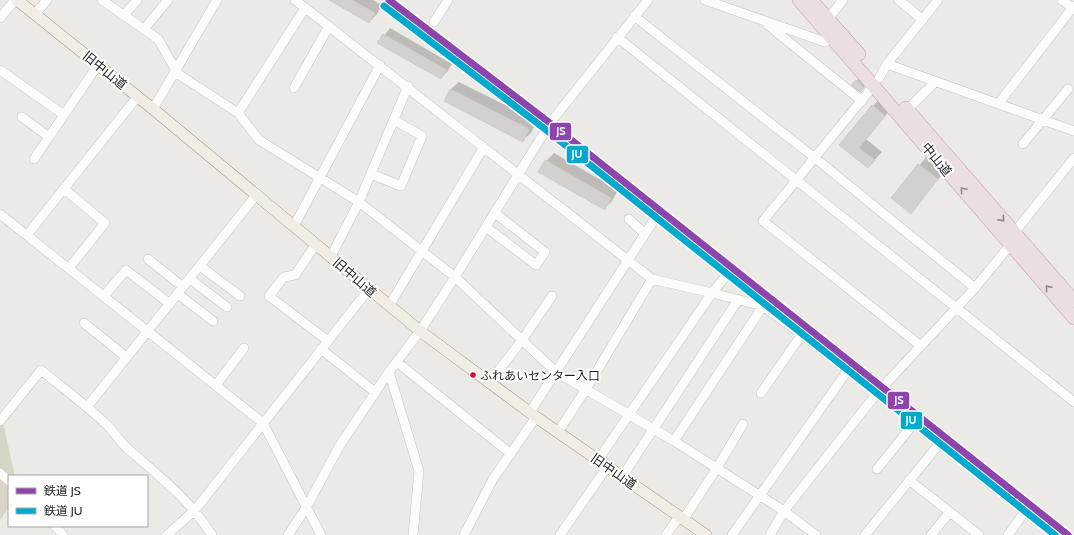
<svg xmlns="http://www.w3.org/2000/svg" width="1074" height="535" viewBox="0 0 1074 535" font-family="Cabin,'Noto Sans JP',sans-serif">
  <rect width="100%" height="100%" fill="#eceae7"/>
  <path fill="#d6d5c8" d="M3 423 15 476H11L0 468V427Z
    M0 480 9 488V507L0 520Z"/>
  <path fill="#0003" d="M331 0H373L382 5 377 14 369 22Z
    M390 28 452 64 447 72 441 78 379 43Z
    M860 77 867 84 860 91 853 85Z
    M459 82 537 121 531 133 523 140 445 100 451 89Z
    M880 98 892 108 866 139 882 152 868 167 840 145Z
    M554 153 618 190 612 201 604 209 546 161Z
    M927 156 945 171 911 212 893 198Z"/>
  <path fill="#d3d0ce" stroke="#cfccc8" d="M329 0H352L375 13 369 23Z
    M383 34 447 70 441 79 377 43Z
    M856 80 864 88 860 92 851 85Z
    M450 89 529 129 523 142 444 101Z
    M872 105 885 116 859 148 875 160 868 168 839 145Z
    M545 160 611 198 605 210 538 172Z
    M918 164 938 179 911 214 891 198Z"/>
  <g fill="none" stroke-linecap="round" stroke-linejoin="round">
    <g stroke="#c5c4c3" stroke-width="10">
      <path id="minor" d="M102 0 158 39 178 74 238 113 259 140 359 202 455 277 556 372 674 441 784 511 816 535
        M295 0 652 279 712 293 598 460
        M705 0 825 42 832 39
        M899 0 923 20
        M1062 0 1074 9
        M35 14 47 0
        M124 15 137 0
        M634 16 815 158 975 288
        M0 18 15 0
        M828 19 843 0
        M434 22 448 0
        M768 25 862 101
        M144 29 168 0
        M617 37 1074 402
        M887 64 1074 131
        M0 70 64 115
        M879 78 887 64 938 0
        M874 85 763 221 921 346
        M294 88 329 26
        M998 104 1074 6
        M153 109 217 0
        M907 110 935 82
        M238 113 305 8
        M22 117 49 137
        M1023 144 1068 89
        M34 159 98 65
        M371 174 401 186 422 136 394 120
        M64 189 105 223 69 268
        M0 214 263 423 321 535
        M629 219 645 234
        M294 226 380 65
        M486 227 536 265 545 252 495 213
        M1014 233 1074 158
        M27 235 138 96
        M316 244 295 275 284 277 269 296 328 341
        M331 256 359 202 408 86
        M148 259 183 287
        M200 266 240 296
        M725 277 712 293 763 306 826 352 940 443 865 535
        M190 279 227 307
        M178 294 213 321
        M104 296 126 270 170 304
        M389 306 484 147
        M84 323 126 357
        M321 349 375 392
        M397 362 511 454
        M389 372 419 471 413 535
        M489 383 522 340 552 296
        M216 385 244 348
        M761 393 802 334
        M87 407 257 194
        M530 412 654 220
        M0 421 41 370C63 388 86 405 107 425 114 432 119 441 127 448 159 476 188 498 212 535
        M558 432 586 389 652 279
        M674 441 763 306
        M877 469 915 422
        M0 473 9 481
        M622 477 738 300
        M909 480 979 535
        M683 520 717 468 743 424
        M55 526 63 535
        M167 535 195 510 369 289
        M288 535 306 508 340 445 389 372 420 331 455 277 550 123 648 0
        M464 535 493 479 536 417
        M560 535 607 467
        M666 535 679 517
        M732 535 848 370
        M770 535 784 511 877 393 975 288 1010 245
        M931 535 949 513
        M1008 535 1021 517"/>
    </g>
    <g stroke="#a39883" stroke-width="12">
      <path id="major" d="M17 0 153 109 420 331 536 417 706 535"/>
    </g>
    <g stroke="#c29da8" stroke-width="14">
      <path id="highway" d="M799 0 1074 318
        M811 0 859 54
        M906 108 1074 301"/>
    </g>
    <use href="#minor" stroke="#fcfcfb" stroke-width="9"/>
    <use href="#major" stroke="#f1ece4" stroke-width="11"/>
    <use href="#highway" stroke="#eadee0" stroke-width="13"/>
    <g stroke="#fff" stroke-width="10">
      <path id="rail-1" d="M389 0 550 123 1068 535"/>
    </g>
    <g stroke="#fff" stroke-width="10">
      <path id="rail-2" d="M384 6 545 129 1055 535"/>
    </g>
    <use href="#rail-1" stroke="#8e44ad" stroke-width="7"/>
    <use href="#rail-2" stroke="#00a9ce" stroke-width="7"/>
  </g>
  <defs><path id="oneway-chevron" d="M-2-3.5L2.5 0L-2 3.5" fill="none" stroke-width="1.6" stroke-linecap="round" stroke-linejoin="round"/></defs>
  <g stroke="#8e8889">
    <use href="#oneway-chevron" transform="translate(963 190) rotate(-130)"/>
    <use href="#oneway-chevron" transform="translate(1002 219) rotate(49)"/>
    <use href="#oneway-chevron" transform="translate(1048 288) rotate(-131)"/>
  </g>
  <circle fill="#e4002b" stroke="#fff" stroke-width="1.5" cx="473" cy="375" r="3.5"/>
  <g text-anchor="middle" stroke-width="4" stroke-linejoin="round" paint-order="stroke">
    <g font-size="12" fill="#1e1e1e" stroke="#fff" text-anchor="start">
      <text x="480" y="380">ふれあいセンター入口</text>
    </g>
    <g font-size="13" fill="#1e1e1e" stroke="#fff">
      <text transform="translate(105 70) rotate(39)" y="5">旧中山道</text>
      <text transform="translate(937 159) rotate(50)" y="5">中山道</text>
      <text transform="translate(355 277) rotate(41)" y="5">旧中山道</text>
      <text transform="translate(614 471) rotate(35)" y="5">旧中山道</text>
    </g>
  </g>
  <g stroke="#fff" stroke-width="1.5">
    <rect x="549" y="122" width="23" height="19" rx="4" fill="#8e44ad"/>
    <rect x="566" y="145" width="23" height="19" rx="4" fill="#00a9ce"/>
    <rect x="887" y="391" width="23" height="19" rx="4" fill="#8e44ad"/>
    <rect x="900" y="411" width="23" height="19" rx="4" fill="#00a9ce"/>
  </g>
  <g font-size="11" text-anchor="middle" font-weight="bold" fill="#fff">
    <text x="561" y="135">JS</text>
    <text x="577" y="158">JU</text>
    <text x="899" y="404">JS</text>
    <text x="911" y="424">JU</text>
  </g>
  <rect x="8" y="475" width="140" height="52" fill="#ffffff" stroke="#a5a5a5"/>
  <rect x="16" y="488" width="20" height="6" fill="#8e44ad" stroke="#a5a5a5"/>
  <text x="44" y="495" font-size="12" fill="#1e1e1e">鉄道 JS</text>
  <rect x="16" y="508" width="20" height="6" fill="#00a9ce" stroke="#a5a5a5"/>
  <text x="44" y="515" font-size="12" fill="#1e1e1e">鉄道 JU</text>
</svg>
